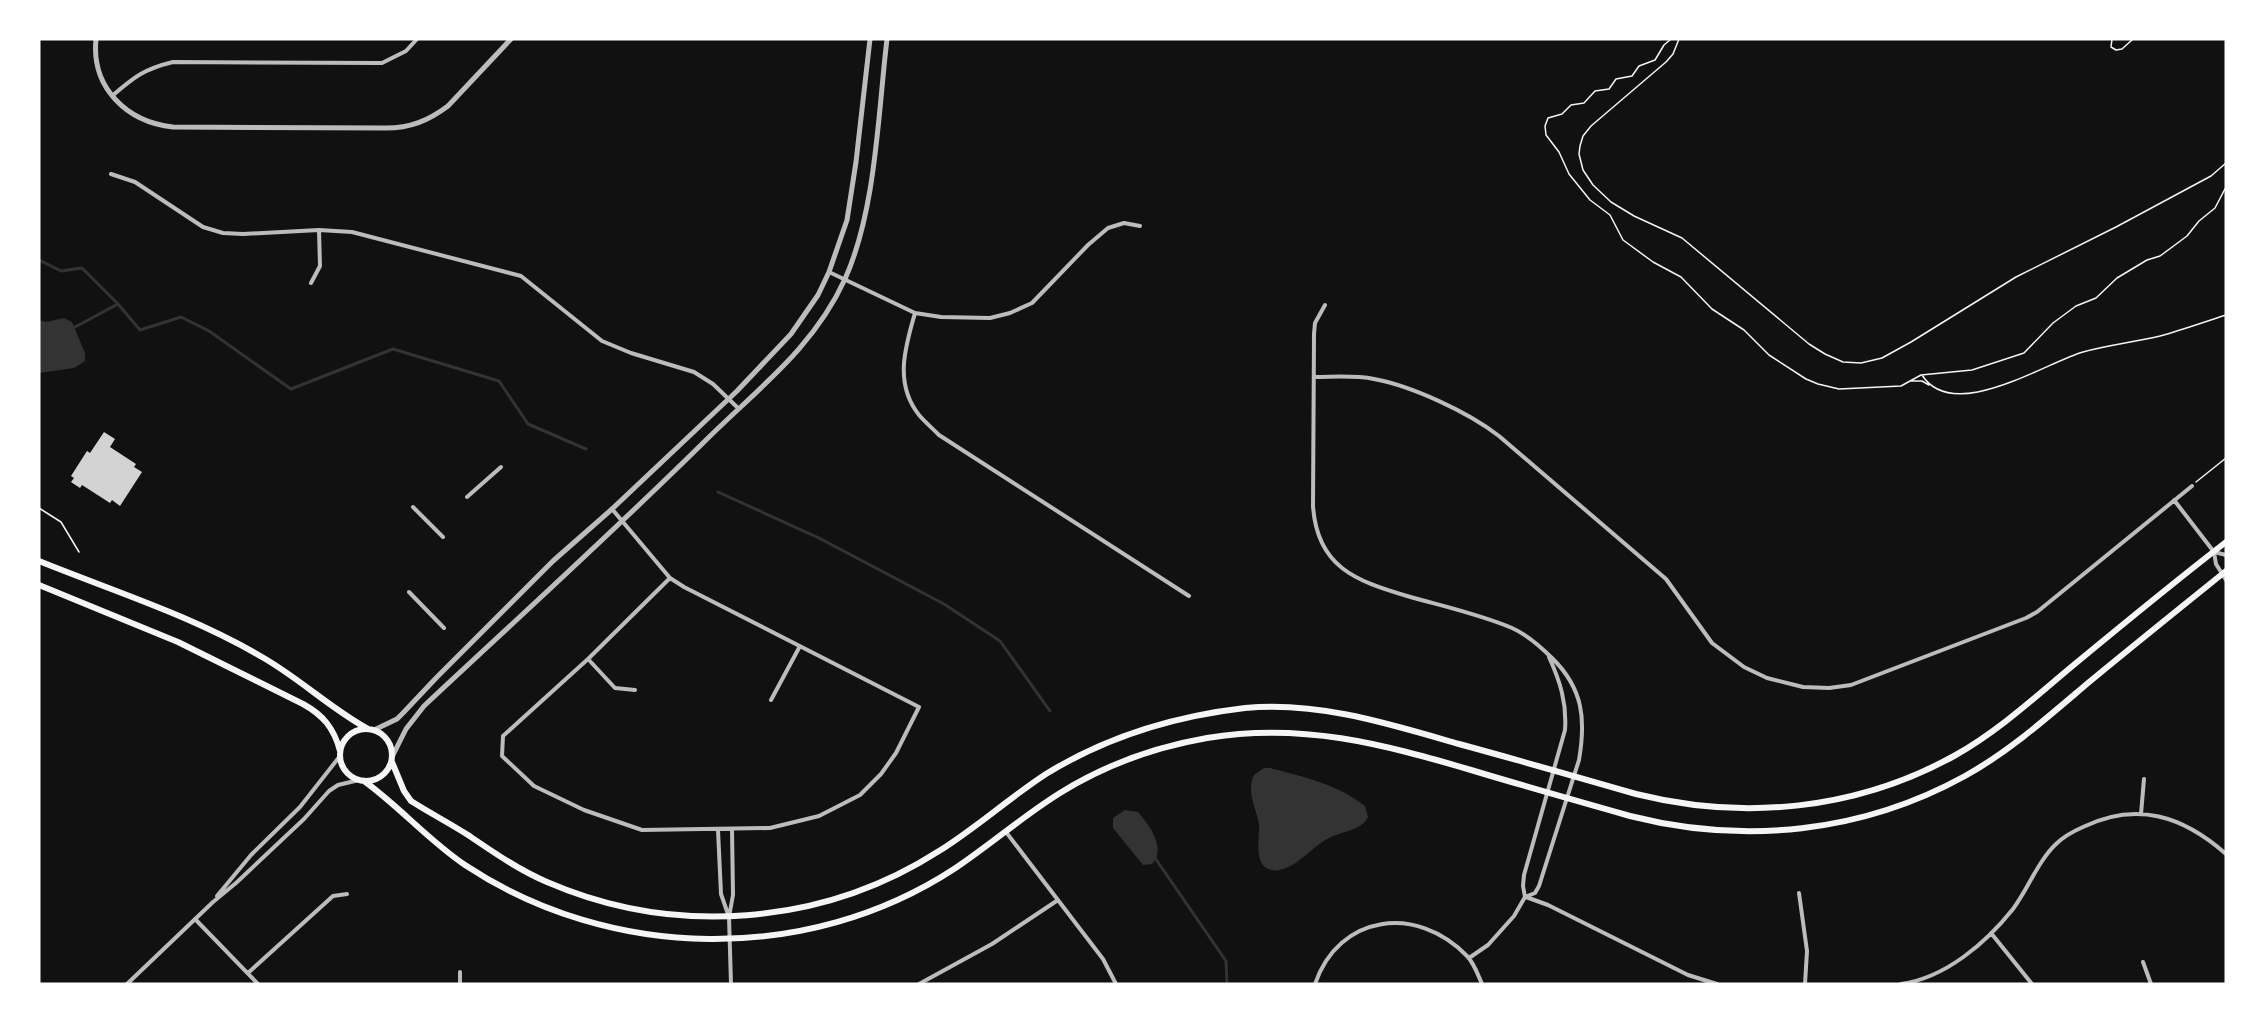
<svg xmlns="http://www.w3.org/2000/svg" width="2265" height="1023" viewBox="0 0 2265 1023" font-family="'Roboto Condensed',sans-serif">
  <rect width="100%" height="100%" fill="#111"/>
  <path fill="#333" d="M64 318 72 322 85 353V361L74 368 39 373V320L46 322Z
    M1264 768H1270C1304 777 1337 784 1365 806L1368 817C1361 831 1342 831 1329 838 1313 846 1300 864 1283 869 1278 871 1271 871 1266 868 1254 860 1260 836 1259 824 1256 807 1246 792 1254 775Z
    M1125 810 1138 812C1149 825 1167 848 1152 864L1143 865 1113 828V818Z"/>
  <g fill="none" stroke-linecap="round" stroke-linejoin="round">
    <path stroke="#333" stroke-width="3" d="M39 260 61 271 82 268 118 304
      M75 327 118 304 140 330 181 317 209 331 291 389 393 349 499 381 528 424 586 449
      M718 492 819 538 944 604 1000 641 1050 711
      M1155 858 1226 961 1227 984"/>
  </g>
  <path fill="#d3d3d3" d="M104 432 115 439 110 447 136 464 134 467 142 472 120 506 112 500 110 503 82 485 80 488 71 482 74 478 71 476 87 451 90 453Z"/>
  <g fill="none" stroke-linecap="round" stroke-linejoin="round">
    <path stroke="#f5f5f5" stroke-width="1.5" d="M1671 39 1664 45 1655 60 1639 66 1632 76 1616 79 1609 89 1595 91 1584 103 1571 105 1562 114 1548 118 1545 126 1546 135 1559 152 1569 174 1590 200 1610 215 1623 240 1653 262 1681 277 1712 309 1744 330 1769 355 1806 379 1818 384 1839 389 1901 386 1921 375 1972 370 2024 353 2053 323 2076 306 2096 298 2117 278 2147 260 2160 256 2187 236 2199 221 2215 208 2226 187
      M1679 39 1673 54 1666 62 1591 126 1583 136 1580 146 1579 154 1583 170 1593 185 1611 202 1634 216 1682 238 1809 344 1825 354 1843 362 1861 363 1882 358 1911 342 2016 277 2116 227 2211 176 2226 163
      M2047 39H2055
      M2112 39 2111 47 2116 50 2122 49 2133 39
      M1922 375C1953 424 2045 363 2083 352 2109 345 2135 342 2160 336 2182 330 2204 322 2226 315
      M1911 381H1922L1929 385
      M2196 482 2226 458
      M39 508 61 522 79 552"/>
    <path stroke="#bcbcbc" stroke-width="4" d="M112 96C134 77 144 69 173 62L382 63 406 51 417 39
      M111 174 135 182 203 227 223 233 243 234 319 230 352 232 521 276 602 341 631 353 694 372 713 384 738 408
      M829 272 915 313 941 317 990 318 1010 313 1032 303 1088 245 1108 228 1124 223 1140 226
      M311 283 320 266 319 230
      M1325 305 1315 323 1314 334 1313 506C1317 567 1356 581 1407 596 1442 606 1479 614 1512 628 1528 635 1541 647 1553 659 1583 689 1586 719 1579 760L1539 886 1535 893 1525 897 1514 916 1488 945 1469 958
      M915 313C905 347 894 384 919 415 925 422 932 428 939 435L1189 596
      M1314 377C1334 377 1354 375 1374 379 1412 386 1468 412 1499 436L1666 579 1712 643 1744 667 1767 678 1803 687 1829 688 1851 685 2026 618 2037 612 2192 486
      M467 497 501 467
      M2174 500 2214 552 2216 564 2226 580
      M413 507 443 537
      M612 509 670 578 684 587 919 707 896 753 881 774 860 795 819 816 770 828 642 830 584 810 534 786 502 756 503 736 588 659 670 578
      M2214 552 2226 555
      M409 592 444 628
      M588 659 615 688 635 690
      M771 700 800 646
      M2141 814 2144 779
      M718 830 721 894 729 917
      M1006 832 1103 959 1116 984
      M1799 893 1807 951 1805 984
      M217 896 251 855 300 807 340 756
      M1525 897 1523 886 1524 875 1565 730C1567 703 1560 681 1549 657
      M1526 897 1548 905 1688 975 1717 984
      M195 919 258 984
      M1991 933 2032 984
      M2143 962 2151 984
      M460 972V984
      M248 973 333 896 347 894
      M127 984 213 902 236 883 304 819 329 791 338 785 359 780
      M731 984 729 917 733 895 732 829
      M919 984 992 944 1058 900
      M1315 984C1339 914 1417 904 1467 956 1474 963 1478 975 1482 984
      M1901 984C1945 978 1986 943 2013 909 2028 889 2038 861 2056 844 2063 837 2074 831 2083 827 2137 801 2183 816 2226 854"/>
    <path stroke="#bcbcbc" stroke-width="5" d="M96 39C91 88 127 122 173 127L386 128C410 128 428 121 448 106L511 39
      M374 730 397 719 403 713 437 677 553 561 612 509 737 391 791 334 818 295 829 272 847 220 856 162 870 39
      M392 757 406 729 424 706C518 618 613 532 704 442 757 389 813 349 845 279 876 210 878 114 887 39"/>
    <path stroke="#f5f5f5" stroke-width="6" d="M39 561C113 591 193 616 262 657 299 678 330 708 368 729
      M39 585 178 642 303 704C323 715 334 728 340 751
      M340 755a26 26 0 1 1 52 0a26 26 0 1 1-52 0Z
      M392 762 404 791 411 801C430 813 449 823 468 835 493 852 519 870 547 882 674 937 822 926 939 851 976 828 1009 798 1046 774 1106 737 1176 716 1245 708 1318 701 1390 724 1459 744 1518 760 1577 777 1636 794 1744 821 1856 810 1954 756 1997 732 2033 699 2070 668 2122 625 2173 583 2226 542
      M364 781C400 807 428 840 465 865 610 961 807 965 954 869 990 845 1023 816 1060 793 1105 765 1155 747 1207 738 1302 722 1382 744 1471 770 1524 786 1577 801 1630 816 1744 845 1862 833 1965 776 2010 751 2049 716 2088 683 2134 645 2180 608 2226 571"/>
  </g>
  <rect width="2265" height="1023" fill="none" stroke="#ffffff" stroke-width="81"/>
</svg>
